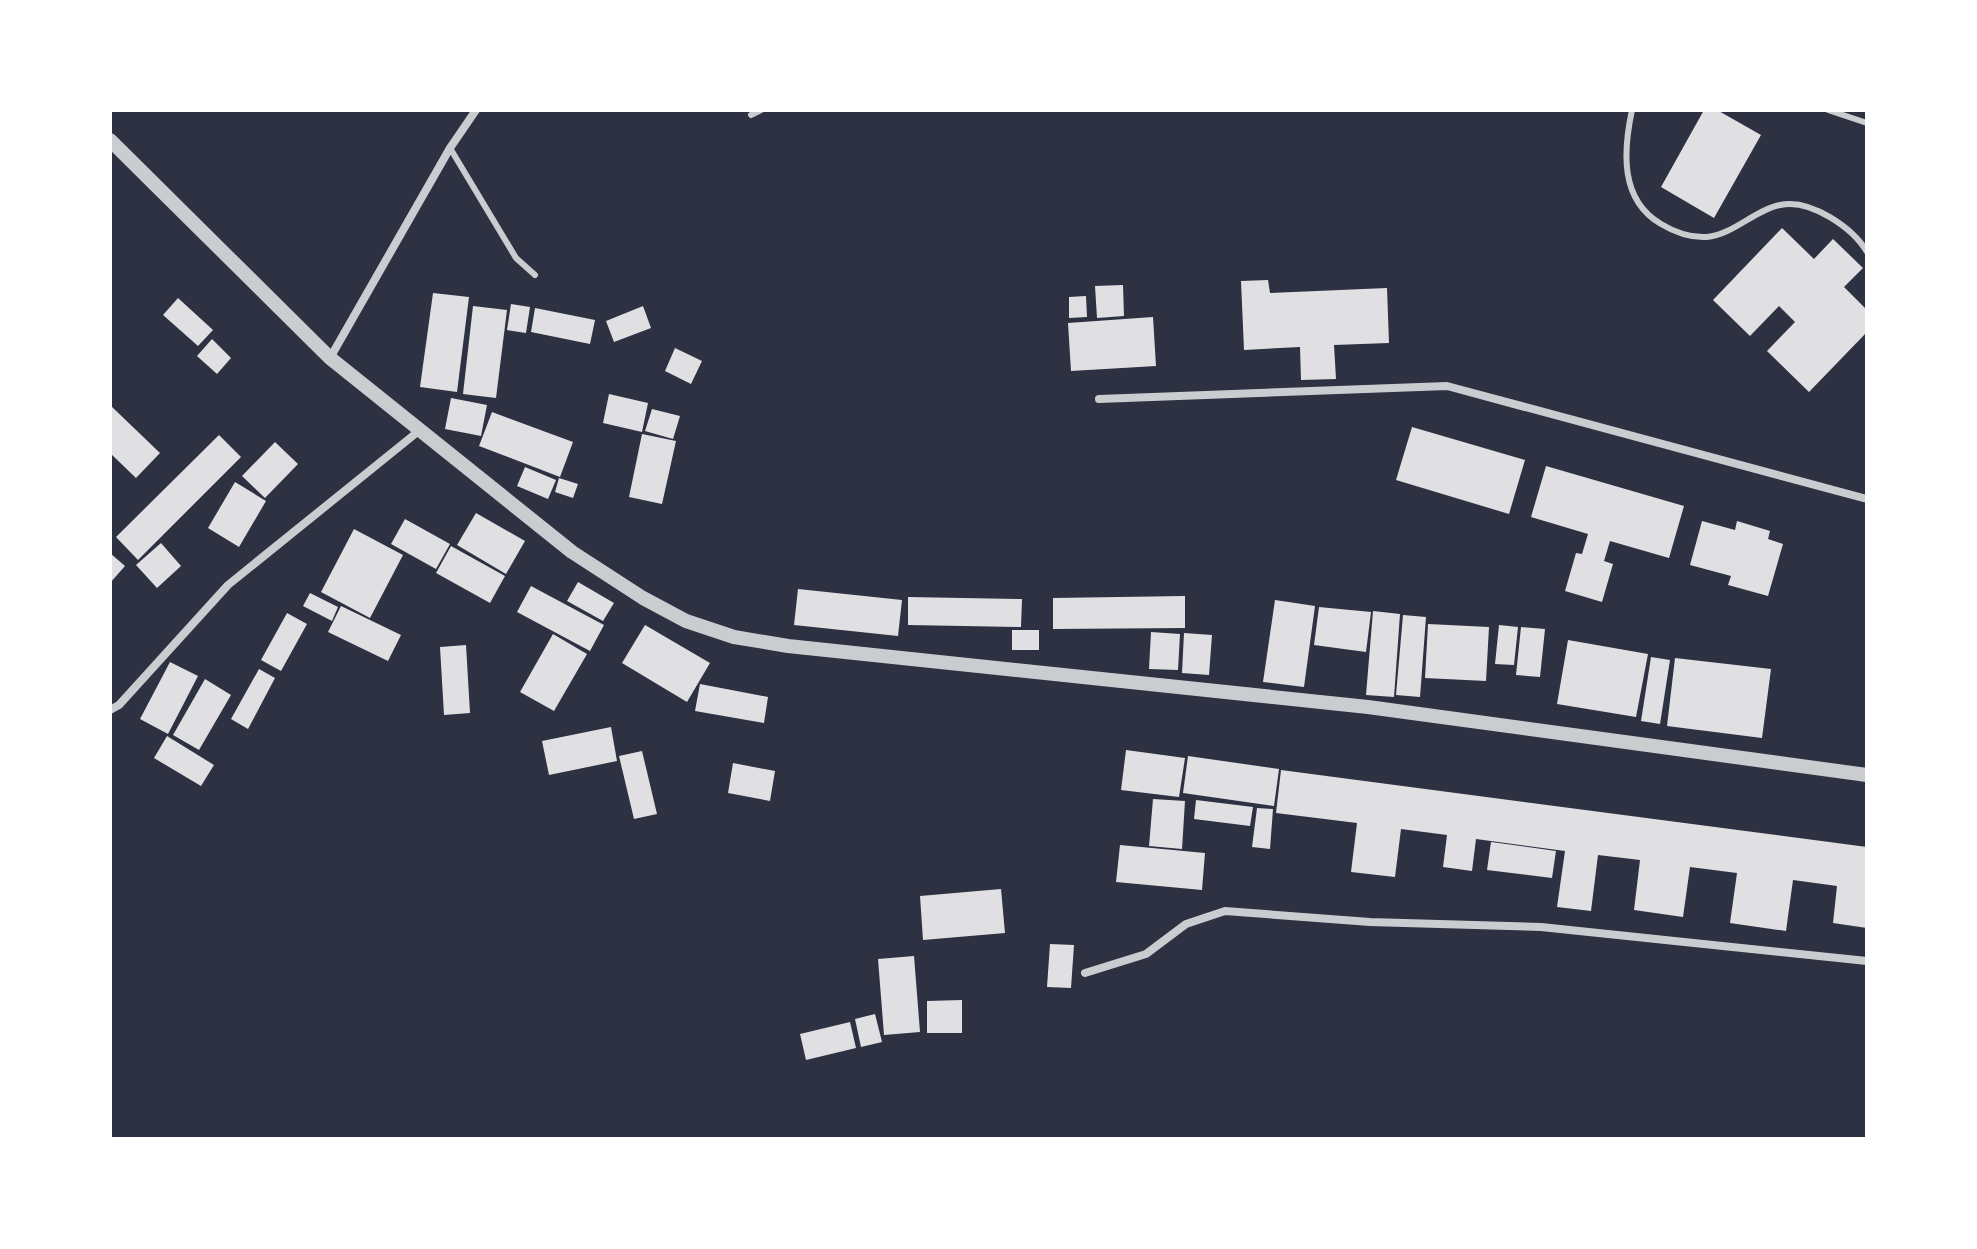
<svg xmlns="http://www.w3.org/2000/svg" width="1977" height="1249" viewBox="0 0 1977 1249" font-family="Jost,sans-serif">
  <rect width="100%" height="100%" fill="#2d3142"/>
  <path fill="#e0e0e3" d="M1704 110H1717L1761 135 1714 218 1661 187Z
    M1782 228 1814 259 1833 239 1863 268 1844 287 1867 310V332L1809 392 1767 351 1795 322 1779 306 1750 336 1713 300Z
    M1268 280 1270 293 1387 288 1389 343 1334 345 1336 379 1301 380 1300 347 1244 350 1241 281Z
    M1123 285 1124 316 1097 318 1095 286Z
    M433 293 469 297 457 392 420 387Z
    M1086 296 1087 317 1069 318V297Z
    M178 298 213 330 198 346 163 315Z
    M511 304 530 307 526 333 507 330Z
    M473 306 507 310 496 398 463 394Z
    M643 306 651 328 614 342 606 321Z
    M535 308 595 320 590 344 531 332Z
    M1153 317 1156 366 1071 371 1068 323Z
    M212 339 231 358 217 374 197 356Z
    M675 348 702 361 691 384 665 371Z
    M609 394 648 403 642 432 603 423Z
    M451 398 487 405 481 436 445 429Z
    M110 405 160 453 136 478 110 453Z
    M652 409 680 416 673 439 645 431Z
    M492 412 573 442 560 477 479 446Z
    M1412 427 1525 460 1509 514 1396 480Z
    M642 434 676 441 662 504 629 497Z
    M219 435 241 457 138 560 116 537Z
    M275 442 298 464 265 498 242 476Z
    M1546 466 1684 506 1669 558 1610 541 1604 561 1613 564 1602 602 1565 591 1576 553 1582 554 1588 534 1531 517Z
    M525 467 556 480 548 499 517 486Z
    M559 478 578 484 573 498 555 492Z
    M235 482 266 501 239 547 208 528Z
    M476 513 525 541 506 574 457 545Z
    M405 519 450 544 436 569 391 544Z
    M1702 521 1735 530 1737 521 1770 531 1768 539 1783 544 1768 596 1728 585 1731 576 1690 565Z
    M354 529 403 555 370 618 321 592Z
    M161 543 181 566 157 588 136 565Z
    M451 546 505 576 490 603 436 573Z
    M110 553 125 566 110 583Z
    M578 582 614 603 603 621 567 601Z
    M531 586 604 625 590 651 517 612Z
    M798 589 902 600 898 636 794 625Z
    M310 593 338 607 332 621 303 606Z
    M1185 596V628L1053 629V598Z
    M908 597 1022 599 1021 627 908 625Z
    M1275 600 1315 606 1304 687 1263 682Z
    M341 606 401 635 388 661 328 632Z
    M1319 607 1371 612 1366 652 1314 645Z
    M1373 611 1400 614 1394 697 1366 695Z
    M287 613 307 624 281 671 261 660Z
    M1403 615 1426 617 1420 697 1396 695Z
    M1428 624 1489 627 1486 681 1425 678Z
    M645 625 710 663 687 702 622 663Z
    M1499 625 1518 627 1514 665 1495 664Z
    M1521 627 1545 629 1540 677 1516 675Z
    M1012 630H1039V650H1012Z
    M1151 632 1180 634 1178 670 1149 669Z
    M1184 633 1212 635 1209 675 1182 673Z
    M553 634 587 654 554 711 520 692Z
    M1568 640 1648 654 1636 717 1557 704Z
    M466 645 470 713 444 715 440 647Z
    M1651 657 1670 660 1660 724 1641 721Z
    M1675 658 1771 669 1762 738 1667 726Z
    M170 662 198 676 168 734 140 719Z
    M259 669 275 678 248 729 231 719Z
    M205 679 231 695 199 750 173 735Z
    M700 684 768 697 764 723 695 711Z
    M611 727 617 761 549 775 542 741Z
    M167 736 214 765 201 786 154 758Z
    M1126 750 1185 758 1179 797 1121 790Z
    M642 751 657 814 634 819 619 756Z
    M1188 756 1279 769 1274 806 1183 793Z
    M733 763 775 771 770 801 728 793Z
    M1281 770 1867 847V928L1833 923 1837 886 1793 880 1786 931 1730 923 1737 873 1690 867 1683 917 1634 910 1640 860 1598 855 1591 911 1557 907 1565 851 1476 839 1472 871 1443 867 1447 835 1401 829 1395 877 1351 872 1357 823 1276 813Z
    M1153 799 1185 801 1182 849 1149 846Z
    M1196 800 1253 807 1250 826 1194 819Z
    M1257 808 1273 809 1270 849 1252 847Z
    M1491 842 1556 851 1552 878 1487 870Z
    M1120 845 1205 853 1202 890 1116 882Z
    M1001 889 1005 933 923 940 920 896Z
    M1050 944 1074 945 1071 988 1047 987Z
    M914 956 920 1032 884 1035 878 959Z
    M962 1000V1033H927V1001Z
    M875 1014 882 1042 861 1047 855 1019Z
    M850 1022 856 1048 806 1060 800 1034Z"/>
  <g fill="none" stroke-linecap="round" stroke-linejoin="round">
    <path stroke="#caccd0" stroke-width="6" d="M1632 110C1623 152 1620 200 1661 224 1676 233 1690 238 1707 237 1732 235 1755 210 1780 205 1810 198 1853 228 1867 252
      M1828 110 1867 123
      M751 115 761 110
      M450 148 516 258 535 275"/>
    <path stroke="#caccd0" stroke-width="8" d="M330 358 450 148 476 110
      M1099 399 1447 386 1867 499
      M110 710 119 705 228 585 420 430
      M1085 973 1146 954 1186 924 1225 911 1370 922 1541 927 1867 961"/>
    <path stroke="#caccd0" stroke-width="14" d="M110 140 330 358 572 552 643 598 686 621 734 637 788 646 1368 707 1867 775"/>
  </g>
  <rect width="1977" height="1249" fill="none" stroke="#ffffff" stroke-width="224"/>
</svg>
